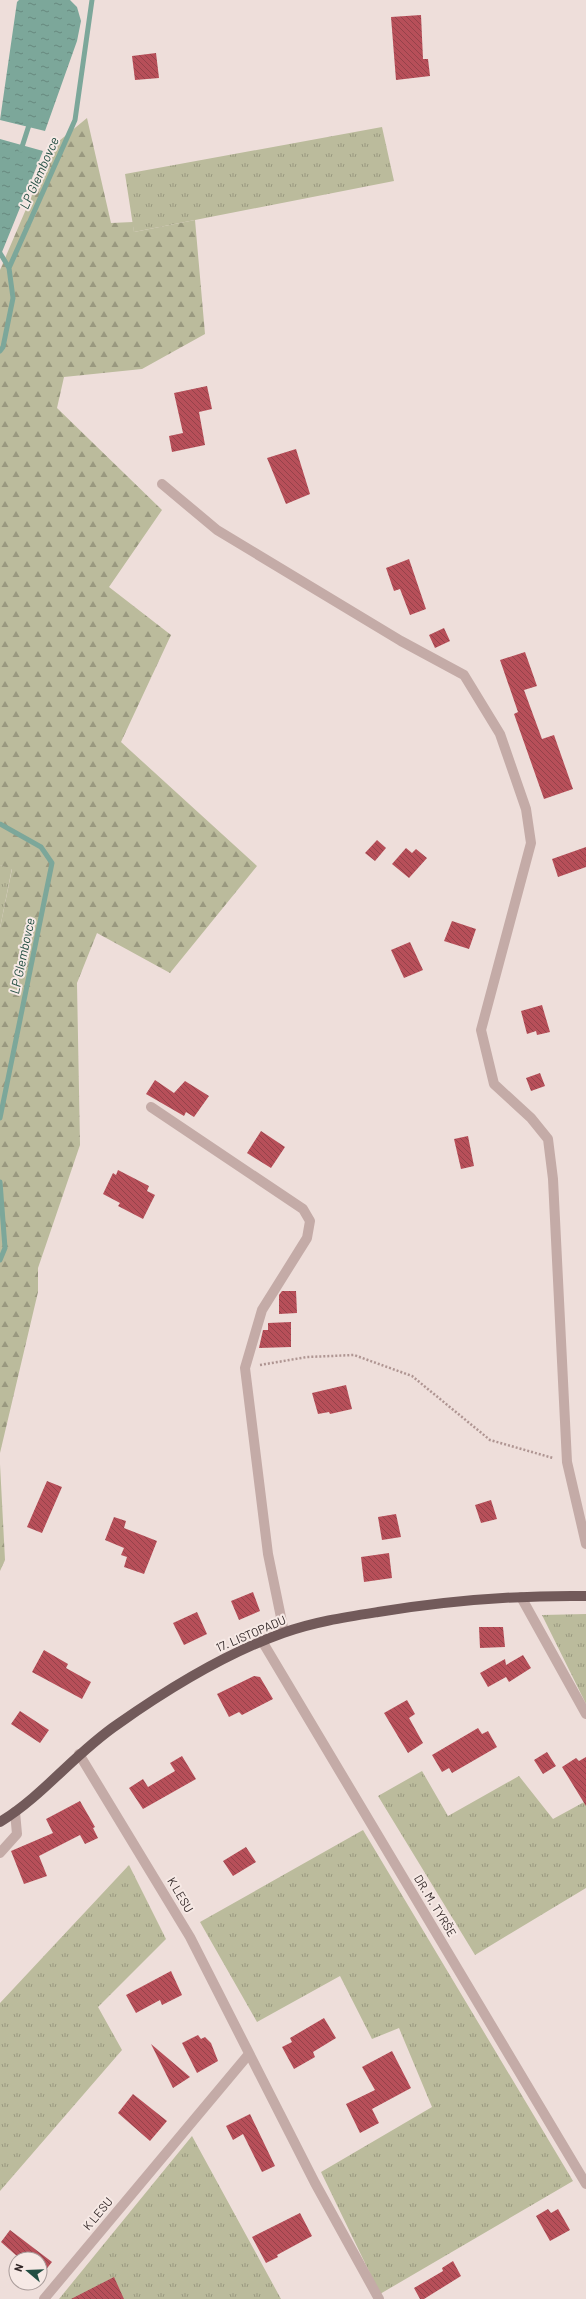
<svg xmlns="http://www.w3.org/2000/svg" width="586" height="2299" viewBox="0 0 586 2299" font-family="Barlow,sans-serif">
  <defs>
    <pattern id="grass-tufts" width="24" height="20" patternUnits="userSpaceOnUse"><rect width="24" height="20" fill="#bbbb9c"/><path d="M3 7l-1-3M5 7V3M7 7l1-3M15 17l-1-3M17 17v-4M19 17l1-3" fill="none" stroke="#99987f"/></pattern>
    <pattern id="forest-firs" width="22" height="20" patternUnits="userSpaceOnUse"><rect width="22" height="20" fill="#bbbb9c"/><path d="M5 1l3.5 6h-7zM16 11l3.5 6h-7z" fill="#99987f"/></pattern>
    <pattern id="water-ripples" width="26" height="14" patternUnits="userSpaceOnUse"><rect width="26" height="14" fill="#7ca79a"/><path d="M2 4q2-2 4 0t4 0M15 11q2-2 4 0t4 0" fill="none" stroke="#66887e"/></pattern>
    <pattern id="building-back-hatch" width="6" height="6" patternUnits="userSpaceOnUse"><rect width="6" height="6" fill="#b74f59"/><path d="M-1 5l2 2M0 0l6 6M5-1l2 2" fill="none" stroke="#95424a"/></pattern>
  </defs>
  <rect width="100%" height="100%" fill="#eededa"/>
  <path fill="url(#grass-tufts)" d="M382 127 394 181 134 232 125 174Z
    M0 865 12 868 0 928Z
    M586 1614V1704L542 1615Z
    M422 1771 448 1816 519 1776 553 1819 586 1801V1888L475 1955 378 1796Z
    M363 1830 573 2181 380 2294 321 2172 432 2107 399 2028 372 2039 340 1976 257 2022 200 1922Z
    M129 1865 166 1939 98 2007 122 2050 0 2191V2003Z
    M192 2136 281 2299H59Z"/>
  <path fill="url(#forest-firs)" d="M87 118 111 223 133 222 134 232 195 220 205 334 142 369 64 377 57 408 162 510 109 587 171 635 121 742 257 866 170 973 97 933 77 983 80 1145 38 1268V1292L0 1453V928L12 869 0 865V270L53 146Z
    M0 1464 5 1560 0 1571Z"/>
  <path fill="url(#water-ripples)" d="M19 0H70L77 7 81 21 77 41 45 131 0 120 17 2Z
    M0 139 43 151 0 257Z"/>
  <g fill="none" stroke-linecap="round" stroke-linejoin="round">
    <path stroke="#7ca79a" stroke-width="5" d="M21 150 30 122
      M0 253 9 268
      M0 351 3 347 13 298 9 268 75 120 92 0
      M0 824 41 847 52 863 0 1118
      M0 1182 5 1248 0 1260"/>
  </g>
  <path fill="url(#building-back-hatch)" d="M421 15 423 59H428L430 76 396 80 391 17Z
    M156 53 159 78 135 80 132 56Z
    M207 386 212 409 199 412 205 445 172 452 169 436 183 433 174 393Z
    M296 449 310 494 286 504 267 458Z
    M409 559 426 609 410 615 400 589 394 591 386 568Z
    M444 628 450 641 435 648 429 635Z
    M525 652 537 686 524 690 542 739 554 735 573 789 544 799 514 714 518 712 500 660Z
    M377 840 386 848 375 861 365 853Z
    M586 847V867L558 877 552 859Z
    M406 848 412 853 416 849 427 858 409 878 392 864Z
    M452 921 476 929 469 949 444 941Z
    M410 942 423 970 404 978 391 950Z
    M542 1005 550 1032 537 1035 536 1031 527 1034 521 1011Z
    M540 1073 545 1086 531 1091 526 1078Z
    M155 1080 174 1093 185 1081 209 1096 194 1117 186 1112 184 1116 146 1094Z
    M261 1131 285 1147 271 1168 247 1153Z
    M468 1136 474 1166 461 1169 454 1139Z
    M118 1170 149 1186 147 1191 155 1195 143 1219 118 1206 120 1203 103 1194 113 1173 116 1175Z
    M282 1291H296L297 1313 279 1314V1295Z
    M291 1322V1347L259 1348 263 1330H268V1323Z
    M346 1385 352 1409 330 1414 329 1412 318 1414 312 1393Z
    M47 1481 62 1487 42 1533 27 1527Z
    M491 1500 497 1519 481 1523 475 1505Z
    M396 1514 401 1537 382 1540 378 1517Z
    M114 1517 126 1521 124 1528 157 1541 144 1574 124 1567 127 1557 121 1555 124 1548 105 1540Z
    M389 1553 392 1578 364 1582 361 1557Z
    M253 1592 260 1611 239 1620 231 1601Z
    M197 1612 207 1634 184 1645 173 1623Z
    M479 1627H503L505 1647 480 1648Z
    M44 1650 68 1664 66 1668 91 1682 82 1699 32 1672Z
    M523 1655 531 1668 509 1682 506 1677 488 1687 480 1673 505 1659 506 1665Z
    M254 1676 260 1677 273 1699 242 1715 239 1712 229 1717 217 1694Z
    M407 1700 415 1714 409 1718 423 1743 408 1753 384 1713Z
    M20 1711 49 1730 40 1743 11 1724Z
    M478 1728 482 1734 488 1731 497 1747 452 1773 449 1768 442 1772 432 1755Z
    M547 1752 556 1766 543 1774 534 1760Z
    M182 1756 196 1779 143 1809 129 1788 143 1779 148 1787 175 1771 170 1763Z
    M586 1757V1806L562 1767 576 1758 579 1761Z
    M80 1801 95 1827 93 1828 98 1838 85 1844 80 1835 39 1856 47 1876 24 1884 11 1851 53 1833 46 1819Z
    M246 1847 256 1862 233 1876 223 1861Z
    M171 1971 182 1995 162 2005 160 2000 136 2013 126 1995Z
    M324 2018 336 2038 313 2052 315 2057 294 2069 282 2047 292 2042 290 2038Z
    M198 2035 201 2039 205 2037 211 2043 218 2061 197 2073 182 2043Z
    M151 2044 190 2077 173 2088Z
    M392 2051 411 2088 372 2109 379 2123 360 2133 346 2104 375 2090 362 2067Z
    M133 2094 167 2121 150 2141 118 2113Z
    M250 2114 275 2166 262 2172 243 2134 233 2140 226 2126Z
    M548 2209 551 2213 558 2209 570 2230 550 2241 536 2216Z
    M300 2213 312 2236 277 2255 278 2257 266 2263 252 2237Z
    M10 2230 52 2262 40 2277V2259H17L18 2257 1 2242Z
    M453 2261 461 2276 424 2299H420L414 2288 443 2271 442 2268Z
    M114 2277 124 2299H71Z"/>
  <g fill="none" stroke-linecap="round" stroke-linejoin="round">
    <path stroke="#af9592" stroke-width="2.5" stroke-dasharray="2 2" stroke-linecap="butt" d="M260 1365 307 1357 354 1355 412 1376 490 1440 553 1458"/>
    <path stroke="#c4aba7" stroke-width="10" d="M162 484 217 530 401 641 464 675 500 734 526 809 531 843 481 1030 494 1084 531 1118 548 1139 553 1179 567 1462 586 1544
      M151 1107 303 1209 310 1221 307 1238 262 1310 245 1368 268 1554 284 1632
      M521 1597 586 1714
      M262 1641 586 2184
      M79 1754 190 1937 315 2183 379 2299
      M0 1853 17 1834 15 1812
      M44 2299 249 2054"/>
    <path stroke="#725a5a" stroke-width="10" d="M0 1822C44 1795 75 1753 118 1724 169 1688 224 1654 283 1633 313 1622 346 1617 378 1612 447 1601 517 1595 586 1596"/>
  </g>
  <g text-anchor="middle" stroke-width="4" stroke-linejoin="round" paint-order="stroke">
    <g font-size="12" fill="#322727" stroke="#f6e9e5">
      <text transform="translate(251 1634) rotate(-23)" y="4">17. LISTOPADU</text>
      <text transform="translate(180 1895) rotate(59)" y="4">K LESU</text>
      <text transform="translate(435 1906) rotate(59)" y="4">DR. M. TYRŠE</text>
      <text transform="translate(98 2214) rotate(-50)" y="4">K LESU</text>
    </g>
    <g font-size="13" font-style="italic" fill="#224e42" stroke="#f6e9e5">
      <text transform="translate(39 173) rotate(-66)" y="5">LP Glembovce</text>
      <text transform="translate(22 956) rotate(-78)" y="5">LP Glembovce</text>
    </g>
  </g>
  <g transform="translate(28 2271) rotate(289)"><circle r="19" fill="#f6e9e5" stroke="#a89b99"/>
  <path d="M0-3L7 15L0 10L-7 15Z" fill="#224e42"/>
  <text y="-6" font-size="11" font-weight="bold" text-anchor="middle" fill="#322727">N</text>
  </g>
</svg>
